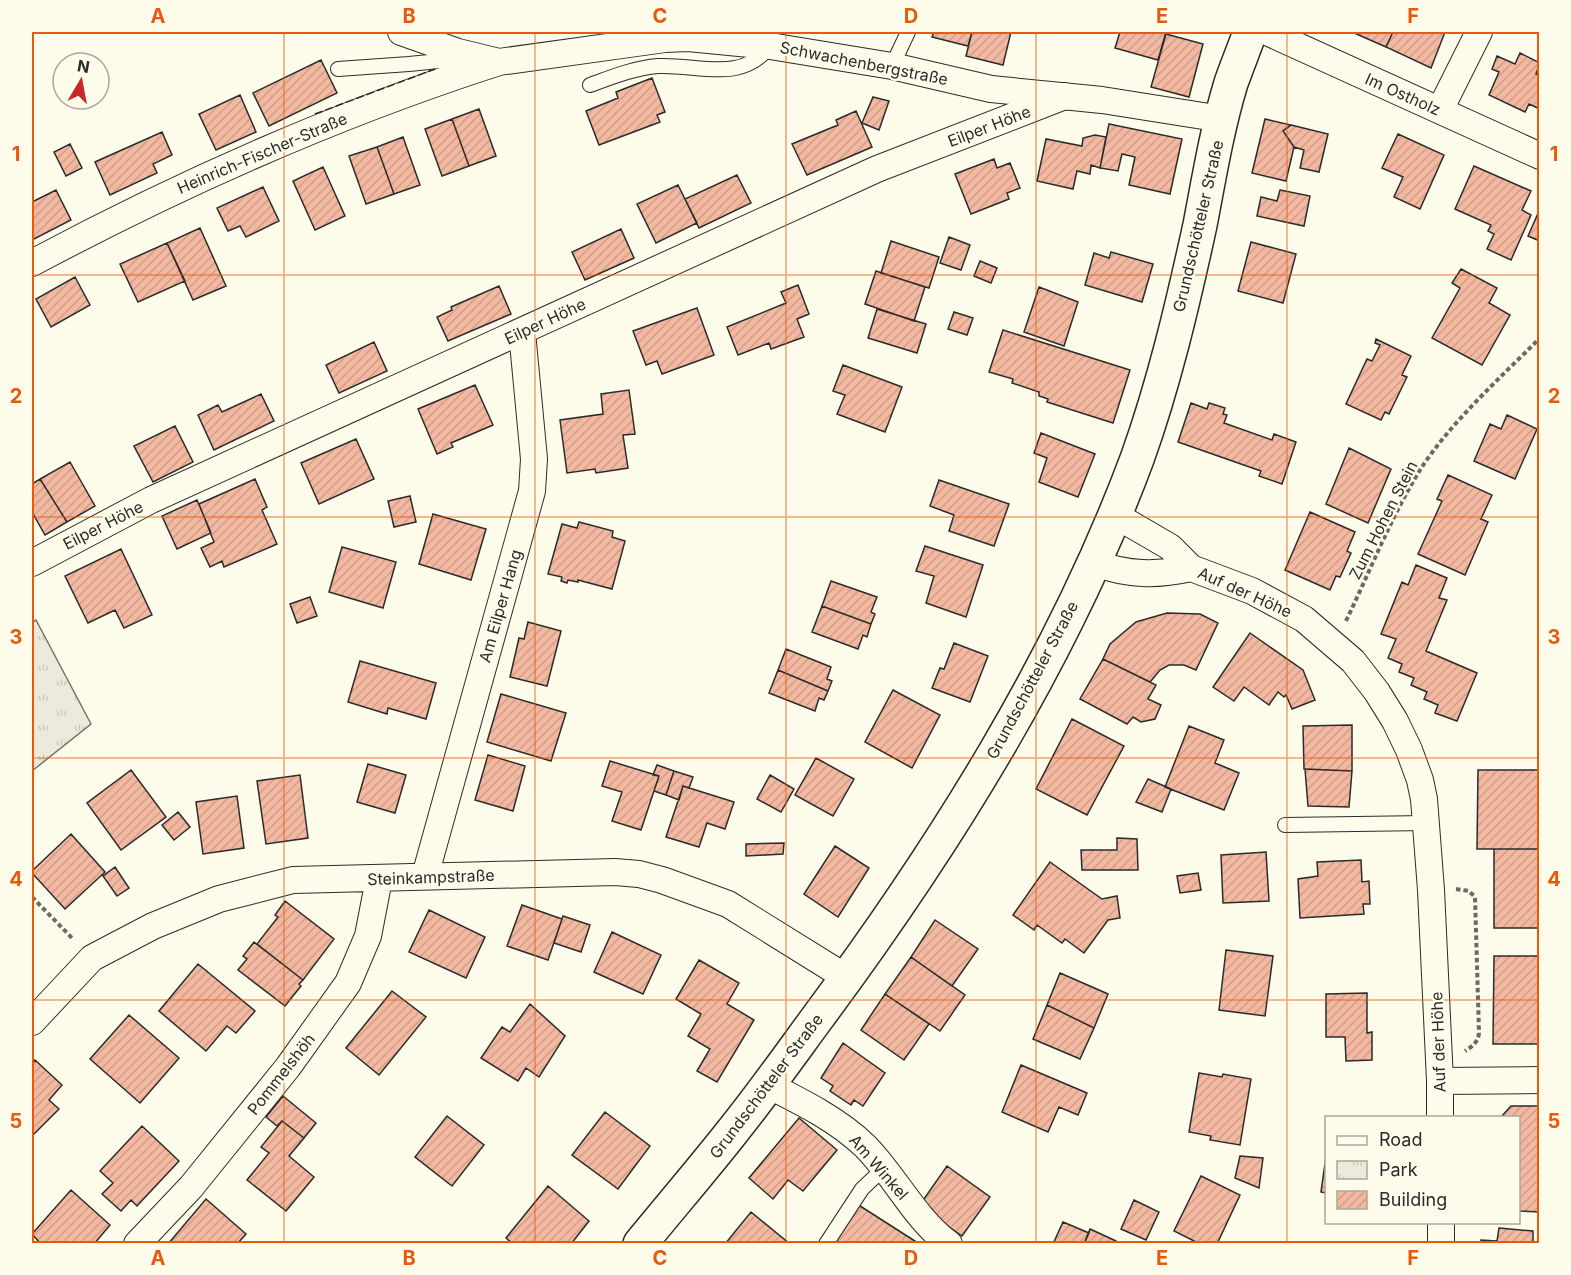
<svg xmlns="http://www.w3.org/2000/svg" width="1571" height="1275" viewBox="0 0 1571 1275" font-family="Inter,sans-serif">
  <defs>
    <pattern id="park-tufts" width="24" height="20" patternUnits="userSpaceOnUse" patternTransform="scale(1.5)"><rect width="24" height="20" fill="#ecebdb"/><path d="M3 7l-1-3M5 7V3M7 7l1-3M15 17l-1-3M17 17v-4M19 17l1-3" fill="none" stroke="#cbcabc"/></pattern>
    <pattern id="building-hatch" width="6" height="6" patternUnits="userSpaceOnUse" patternTransform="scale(1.5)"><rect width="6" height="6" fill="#f2b8a0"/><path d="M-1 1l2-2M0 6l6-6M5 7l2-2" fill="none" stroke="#d09e8a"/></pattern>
  </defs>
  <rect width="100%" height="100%" fill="#fdfbea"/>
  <path fill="url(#park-tufts)" stroke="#74746e" stroke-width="1.5" d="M36 620 91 724 32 771V623Z"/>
  <path fill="url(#building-hatch)" stroke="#2b2b2b" stroke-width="1.5" d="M934 32H972L968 46 932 37Z
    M972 32H1011L1003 65 966 56Z
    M1120 32H1166L1158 60 1115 48Z
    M1352 32H1393L1386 47Z
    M1393 32H1445L1431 68 1386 47Z
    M1166 34 1203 44 1189 97 1151 87Z
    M1520 53 1540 63 1536 74 1540 76V109L1529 104 1525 112 1489 95 1499 72 1492 69 1497 56 1515 64Z
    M321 60 337 93 269 126 253 93Z
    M652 78 665 112 657 115 660 122 599 145 586 111 618 98 616 92Z
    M240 95 256 132 216 150 199 114Z
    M873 97 889 101 879 130 862 123Z
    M479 109 496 156 469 166 452 119Z
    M856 111 872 147 807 175 792 144 838 125 836 120Z
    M452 119 469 166 442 176 425 129Z
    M1265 119 1291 125 1283 131 1294 147 1286 181 1252 173Z
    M1109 124 1182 139 1170 194 1129 185 1135 157 1122 154 1118 171 1100 168Z
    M1291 125 1328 134 1319 172 1300 168 1304 150 1294 147 1283 131Z
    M162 132 172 155 153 164 157 173 110 195 95 162Z
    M1398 134 1444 155 1420 209 1394 197 1403 177 1382 168Z
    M1095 135 1106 137 1100 168 1091 165 1090 174 1077 171 1073 189 1037 181 1046 139 1082 146 1083 138Z
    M403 137 420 185 394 194 377 147Z
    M70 144 82 168 66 176 54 152Z
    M377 147 394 194 366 204 349 156Z
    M994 159 997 168 1010 163 1020 188 1007 193 1009 199 971 214 955 174Z
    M1474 166 1531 191 1522 210 1531 215 1511 260 1487 249 1494 234 1488 231 1491 225 1455 209Z
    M323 167 345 216 315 230 293 181Z
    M737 175 751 203 699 228 685 199Z
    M678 185 697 223 656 243 637 204Z
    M263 187 279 221 246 237 240 226 228 231 217 208Z
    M56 190 71 220 32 240V202Z
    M1280 190 1310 196 1304 226 1257 216 1261 197 1277 201Z
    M1539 211H1540V241L1528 236Z
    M200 228 226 286 193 300 167 243Z
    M621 229 634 258 585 280 572 252Z
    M949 237 970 245 961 270 940 263Z
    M891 241 939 257 929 288 881 273Z
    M1251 242 1296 254 1283 303 1238 291Z
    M167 243 185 281 138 302 120 264Z
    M1111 252 1153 264 1142 302 1085 285 1094 253 1109 258Z
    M980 261 997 268 991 283 974 276Z
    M1461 269 1497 288 1489 303 1510 315 1482 365 1432 338 1460 288 1452 283Z
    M876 271 925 287 914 321 865 304Z
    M75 277 90 305 51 327 36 299Z
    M798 285 809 314 797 319 804 337 771 349 769 343 738 355 727 327 786 303 781 292Z
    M499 286 511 314 448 341 437 317 452 310 451 307Z
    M1039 287 1078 302 1064 346 1024 332Z
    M697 308 714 355 662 374 657 361 646 365 633 331Z
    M877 309 926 324 917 353 868 338Z
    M954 312 973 318 967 335 948 329Z
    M1003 330 1130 370 1113 423 1047 402 1048 399 1039 396V392L1012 383 1013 379 989 372Z
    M1376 339 1411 356 1402 375 1407 377 1389 414 1385 412 1381 420 1346 404 1367 359 1372 361 1380 345 1375 343Z
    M374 342 387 371 339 393 326 365Z
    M843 365 902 387 885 432 837 414 845 395 833 391Z
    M475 385 493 425 451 443 453 447 437 454 418 409Z
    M629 390 635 434 623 435 628 468 596 473 595 469 567 473 560 420 603 414 601 394Z
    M261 394 274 421 214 450 198 415 218 405 222 412Z
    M1191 403 1207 409 1209 403 1225 408 1223 414 1227 415 1224 423 1272 440 1274 434 1296 442 1282 484 1259 476 1261 471 1178 442Z
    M1507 415 1537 429 1515 479 1474 461 1490 424 1501 429Z
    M175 426 193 462 153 482 134 446Z
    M1041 433 1095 454 1078 497 1039 482 1047 458 1034 453Z
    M356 439 374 479 319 504 301 463Z
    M1349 448 1391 469 1368 523 1326 504Z
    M70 462 95 506 67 522 40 479Z
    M1448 475 1492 495 1481 519 1488 522 1465 575 1418 554 1442 501 1437 499Z
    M40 479 67 522 45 535 32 512V484Z
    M255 479 267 507 262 510 277 544 224 567 222 561 210 567 201 548 214 542 199 504Z
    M939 480 1009 504 994 546 949 531 954 515 930 506Z
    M410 496 416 522 394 527 388 501Z
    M197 500 211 533 177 549 162 516Z
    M1310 512 1355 532 1347 551 1351 553 1340 577 1336 576 1330 590 1285 570Z
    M433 514 486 529 471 580 419 564Z
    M579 522 613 531 612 537 625 541 612 589 578 580V582L568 580 567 583 561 581 562 577 548 574 562 524 577 528Z
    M925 546 983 565 966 617 926 603 934 576 916 571Z
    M342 547 396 562 383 608 329 592Z
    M121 549 152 615 124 628 115 610 88 623 65 576Z
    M1416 565 1447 578 1439 598 1447 600 1426 651 1477 673 1457 721 1435 713 1438 705 1424 699 1427 692 1411 685 1414 678 1399 672 1402 664 1388 658 1396 639 1381 634 1402 582 1408 585Z
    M831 581 877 597 871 612 875 614 871 624 822 606Z
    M310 597 317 616 297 623 290 604Z
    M822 606 871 624 867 637 863 635 858 649 812 632Z
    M1167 613 1200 614 1218 623 1196 670 1184 665H1169L1160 670 1150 682 1103 659 1110 644 1136 622Z
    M528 622 561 631 547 686 510 677 519 638 524 639Z
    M1250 633 1303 670 1315 700 1292 709 1286 695 1284 697 1278 692 1269 705 1244 687 1234 701 1213 687Z
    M954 643 988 656 970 702 932 688 940 668 944 669Z
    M786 649 831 667 827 679 832 681 828 691 778 670Z
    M1103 659 1156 685 1148 699 1161 705 1155 719 1141 722 1133 717 1127 724 1080 699Z
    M360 661 436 683 426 719 388 708 387 714 348 702Z
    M778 670 828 691 824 700 819 698 815 711 769 693Z
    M893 690 940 715 912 768 865 742Z
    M501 694 566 713 551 761 487 742Z
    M1072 719 1124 746 1087 815 1036 789Z
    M1352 725V771L1304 769 1303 726Z
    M1189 726 1224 740 1215 763 1239 773 1224 810 1165 787Z
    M488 755 525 766 513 811 475 800Z
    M816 758 854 779 833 816 795 795Z
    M610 761 659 776 641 830 612 821 622 792 602 786Z
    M368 764 406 775 395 813 357 802Z
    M657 765 674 771 666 795 654 791 659 776 653 775Z
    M1305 769 1352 771 1349 807 1308 806Z
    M131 770 166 817 121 850 87 803Z
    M1478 770H1540V849H1477Z
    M674 771 693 777 689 788 683 786 679 800 666 795Z
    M300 775 308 838 266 844 257 781Z
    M770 775 794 789 781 812 757 799Z
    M1148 779 1171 789 1162 812 1136 802Z
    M683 786 734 802 725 829 707 823 699 847 666 837Z
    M237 796 244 848 203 854 196 802Z
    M178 812 190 827 174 840 162 825Z
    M71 834 105 872 65 909 32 873V871Z
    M1117 838 1137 839 1138 870H1082L1081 850H1117Z
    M784 843 783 854 746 856V844Z
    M835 846 869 868 838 917 804 894Z
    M1494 849H1540V928H1494Z
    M1266 852 1269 901 1223 903 1221 855Z
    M1361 860 1362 882 1369 881 1370 904H1363L1364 914 1300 918 1298 879 1318 876 1317 862Z
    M1050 862 1102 899 1117 896 1120 918 1108 920 1084 953 1065 939 1062 943 1037 925 1034 930 1013 915Z
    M115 867 129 888 117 896 103 876Z
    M1198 873 1201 890 1180 893 1177 876Z
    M285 901 334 939 303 980 257 944 278 917 275 915Z
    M522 905 562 919 548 960 507 946Z
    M429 910 485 937 466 978 409 952Z
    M563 916 590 925 581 952 554 943Z
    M935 920 978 949 952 986 911 957Z
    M612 932 661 955 643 994 594 972Z
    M254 942 303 980 299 984 301 986 285 1006 238 970 247 959 243 956Z
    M1226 950 1273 956 1265 1016 1219 1010Z
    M1494 956H1540V1044H1493Z
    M911 957 965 995 940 1031 885 994Z
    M699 960 739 983 727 1004 754 1020 717 1082 697 1071 710 1049 688 1036 701 1014 676 999Z
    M198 964 255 1011 236 1033 227 1026 206 1051 159 1011Z
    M1060 973 1108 994 1094 1028 1047 1005Z
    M392 991 426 1017 379 1075 346 1048Z
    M1367 993V1033L1372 1032V1060L1346 1061 1345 1037H1326V994Z
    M885 994 929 1024 904 1060 861 1030Z
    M530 1004 565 1036 539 1077 526 1068 518 1081 481 1058 502 1027 510 1032Z
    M1047 1005 1094 1028 1080 1059 1033 1039Z
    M129 1015 179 1058 140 1103 90 1059Z
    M843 1043 885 1073 863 1106 854 1100 851 1105 830 1091 833 1086 821 1078Z
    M35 1060 62 1085 49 1100 59 1109 33 1135 32 1134V1064Z
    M1021 1065 1087 1093 1078 1115 1059 1107 1048 1132 1002 1112Z
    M1199 1073 1222 1077 1223 1074 1251 1079 1240 1145 1210 1140 1211 1136 1189 1132Z
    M283 1096 316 1123 304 1138 282 1121 277 1126 266 1117Z
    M1511 1106H1540V1212L1518 1211V1118H1500Z
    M605 1112 650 1146 618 1189 572 1155Z
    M447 1116 484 1145 452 1186 415 1157Z
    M799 1118 837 1150 803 1191 788 1180 773 1199 749 1178Z
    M282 1121 304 1138 289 1156 314 1177 286 1211 247 1180 269 1153 261 1147Z
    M142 1126 179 1161 137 1206 131 1200 121 1211 102 1194 113 1183 100 1171Z
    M1240 1156 1263 1158 1259 1188 1235 1178Z
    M1326 1156V1193L1321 1192Z
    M947 1166 990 1197 962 1236 919 1206Z
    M1201 1176 1240 1195 1217 1244H1200L1174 1231Z
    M548 1186 589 1221 571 1244H513L506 1238Z
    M71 1190 110 1225 94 1244H41L32 1234Z
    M206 1199 246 1234 237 1244H168Z
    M1134 1200 1159 1212 1146 1240 1121 1229Z
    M857 1204 918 1243V1244H832Z
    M751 1212 790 1244H725Z
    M1063 1222 1089 1233 1084 1244H1053Z
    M1499 1228 1533 1231V1244H1481V1240L1497 1241Z
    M1090 1229 1116 1241 1115 1244H1084Z"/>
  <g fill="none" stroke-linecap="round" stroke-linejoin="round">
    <g stroke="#2b2b2b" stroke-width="16">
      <path id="lane" d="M892 66 908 32
        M338 69 409 64 459 59
        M590 85C612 77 634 68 658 66 699 64 741 84 770 46
        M1285 825 1427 823
        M826 1244 862 1189 883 1169"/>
    </g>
    <g stroke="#2b2b2b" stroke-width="28">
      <path id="street" d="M401 32 458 52 499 62 665 39 688 38 770 46 892 66 991 89 1102 100 1222 119
        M1267 32 1540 156
        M1440 110 1479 32
        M32 263C182 183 337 114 499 62
        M1115 515 1170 547 1191 568 1252 591 1304 619 1353 661 1377 692 1395 721 1409 750 1420 780 1424 799 1431 890 1440 1081V1118
        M32 563 151 500 877 169 1065 96
        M1093 563C1129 575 1155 576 1191 568
        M425 876 532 491 534 459 522 332
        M32 1022 92 958 153 926 219 899 293 880 615 872 639 874 662 880 728 904 847 978
        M1440 1081 1540 1080
        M768 1085C802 1102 838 1120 865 1146 895 1176 914 1218 949 1244
        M137 1244 191 1187 288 1067 348 983 368 936 379 879
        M1441 1244V1222"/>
    </g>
    <g stroke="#2b2b2b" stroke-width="36">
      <path id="primary" d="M640 1244C671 1206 702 1170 732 1132 761 1096 788 1058 815 1021 943 849 1062 660 1137 459 1164 384 1183 303 1200 225 1209 178 1217 129 1231 83 1237 66 1244 49 1250 32"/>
    </g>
    <path stroke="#6a6964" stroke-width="4" stroke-dasharray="4.5 3" stroke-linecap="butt" d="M1346 621C1370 571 1391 517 1420 470 1450 423 1500 378 1540 338
      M1456 889 1469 891 1475 897 1479 1033C1478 1042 1473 1046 1465 1051
      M32 897 73 939"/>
    <use href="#lane" stroke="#fdfbea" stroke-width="14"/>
    <use href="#street" stroke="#fdfbea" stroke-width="26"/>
    <use href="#primary" stroke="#fdfbea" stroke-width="33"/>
    <path stroke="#2b2b2b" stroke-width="1.5" stroke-dasharray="8 3" stroke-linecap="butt" d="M315 114 435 69"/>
  </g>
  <path fill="none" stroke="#e8590c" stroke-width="1.5" stroke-opacity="0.55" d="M284 32V1244M535 32V1244M786 32V1244M1036 32V1244M1287 32V1244M32 275H1540M32 517H1540M32 758H1540M32 1000H1540"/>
  <g text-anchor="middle" stroke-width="4.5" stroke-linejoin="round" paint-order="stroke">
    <g font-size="16" fill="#2b2b2b" stroke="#fdfbea">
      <text transform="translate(864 63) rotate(11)" y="6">Schwachenbergstraße</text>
      <text transform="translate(1403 94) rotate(24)" y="6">Im Ostholz</text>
      <text transform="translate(989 126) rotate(-21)" y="6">Eilper Höhe</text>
      <text transform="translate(262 153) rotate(-23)" y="6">Heinrich-Fischer-Straße</text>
      <text transform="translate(1198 226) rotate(-77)" y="6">Grundschötteler Straße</text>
      <text transform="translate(545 321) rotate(-25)" y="6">Eilper Höhe</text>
      <text transform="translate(1383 520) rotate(-63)" y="6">Zum Hohen Stein</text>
      <text transform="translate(103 525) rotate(-27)" y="6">Eilper Höhe</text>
      <text transform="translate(1245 592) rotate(24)" y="6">Auf der Höhe</text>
      <text transform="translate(500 606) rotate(-74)" y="6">Am Eilper Hang</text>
      <text transform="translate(1032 680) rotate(-62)" y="6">Grundschötteler Straße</text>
      <text transform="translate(431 877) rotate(-2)" y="6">Steinkampstraße</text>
      <text transform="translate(1438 1042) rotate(-92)" y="6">Auf der Höhe</text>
      <text transform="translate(281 1074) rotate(-52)" y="6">Pommelshöh</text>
      <text transform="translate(766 1086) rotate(-53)" y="6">Grundschötteler Straße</text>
      <text transform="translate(879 1167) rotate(49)" y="6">Am Winkel</text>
    </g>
  </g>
  <rect width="1571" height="1275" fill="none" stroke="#fdfbea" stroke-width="66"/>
  <rect x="1325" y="1116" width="195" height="108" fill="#fdfbea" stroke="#a9a89e" stroke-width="1.5"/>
  <rect x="1337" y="1136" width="30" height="9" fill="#fdfbea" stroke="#a9a89e" stroke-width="1.5"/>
  <text x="1379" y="1146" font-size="18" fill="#2b2b2b">Road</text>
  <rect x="1337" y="1161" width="30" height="18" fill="url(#park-tufts)" stroke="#a9a89e" stroke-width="1.5"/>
  <text x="1379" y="1176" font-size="18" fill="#2b2b2b">Park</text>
  <rect x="1337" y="1191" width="30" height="18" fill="url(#building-hatch)" stroke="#a9a89e" stroke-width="1.5"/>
  <text x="1379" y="1206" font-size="18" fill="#2b2b2b">Building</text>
  <g transform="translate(81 81) rotate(10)"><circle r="28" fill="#fdfbea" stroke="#a9a89e" stroke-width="1.5"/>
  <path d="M0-4.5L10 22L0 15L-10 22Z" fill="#c62828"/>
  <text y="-9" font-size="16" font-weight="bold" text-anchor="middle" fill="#2b2b2b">N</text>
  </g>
  <rect x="33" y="33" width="1505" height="1209" fill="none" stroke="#e8590c" stroke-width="2"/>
  <g font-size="20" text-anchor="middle" font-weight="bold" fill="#e8590c">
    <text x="158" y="23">A</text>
    <text x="409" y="23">B</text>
    <text x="660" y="23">C</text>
    <text x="911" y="23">D</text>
    <text x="1162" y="23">E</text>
    <text x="1413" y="23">F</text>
    <text x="16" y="161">1</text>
    <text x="1554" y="161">1</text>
    <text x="16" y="403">2</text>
    <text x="1554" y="403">2</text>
    <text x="16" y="644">3</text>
    <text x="1554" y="644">3</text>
    <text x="16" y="886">4</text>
    <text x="1554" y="886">4</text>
    <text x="16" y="1128">5</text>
    <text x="1554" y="1128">5</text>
    <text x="158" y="1265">A</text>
    <text x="409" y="1265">B</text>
    <text x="660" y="1265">C</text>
    <text x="911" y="1265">D</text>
    <text x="1162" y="1265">E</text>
    <text x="1413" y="1265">F</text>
  </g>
</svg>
